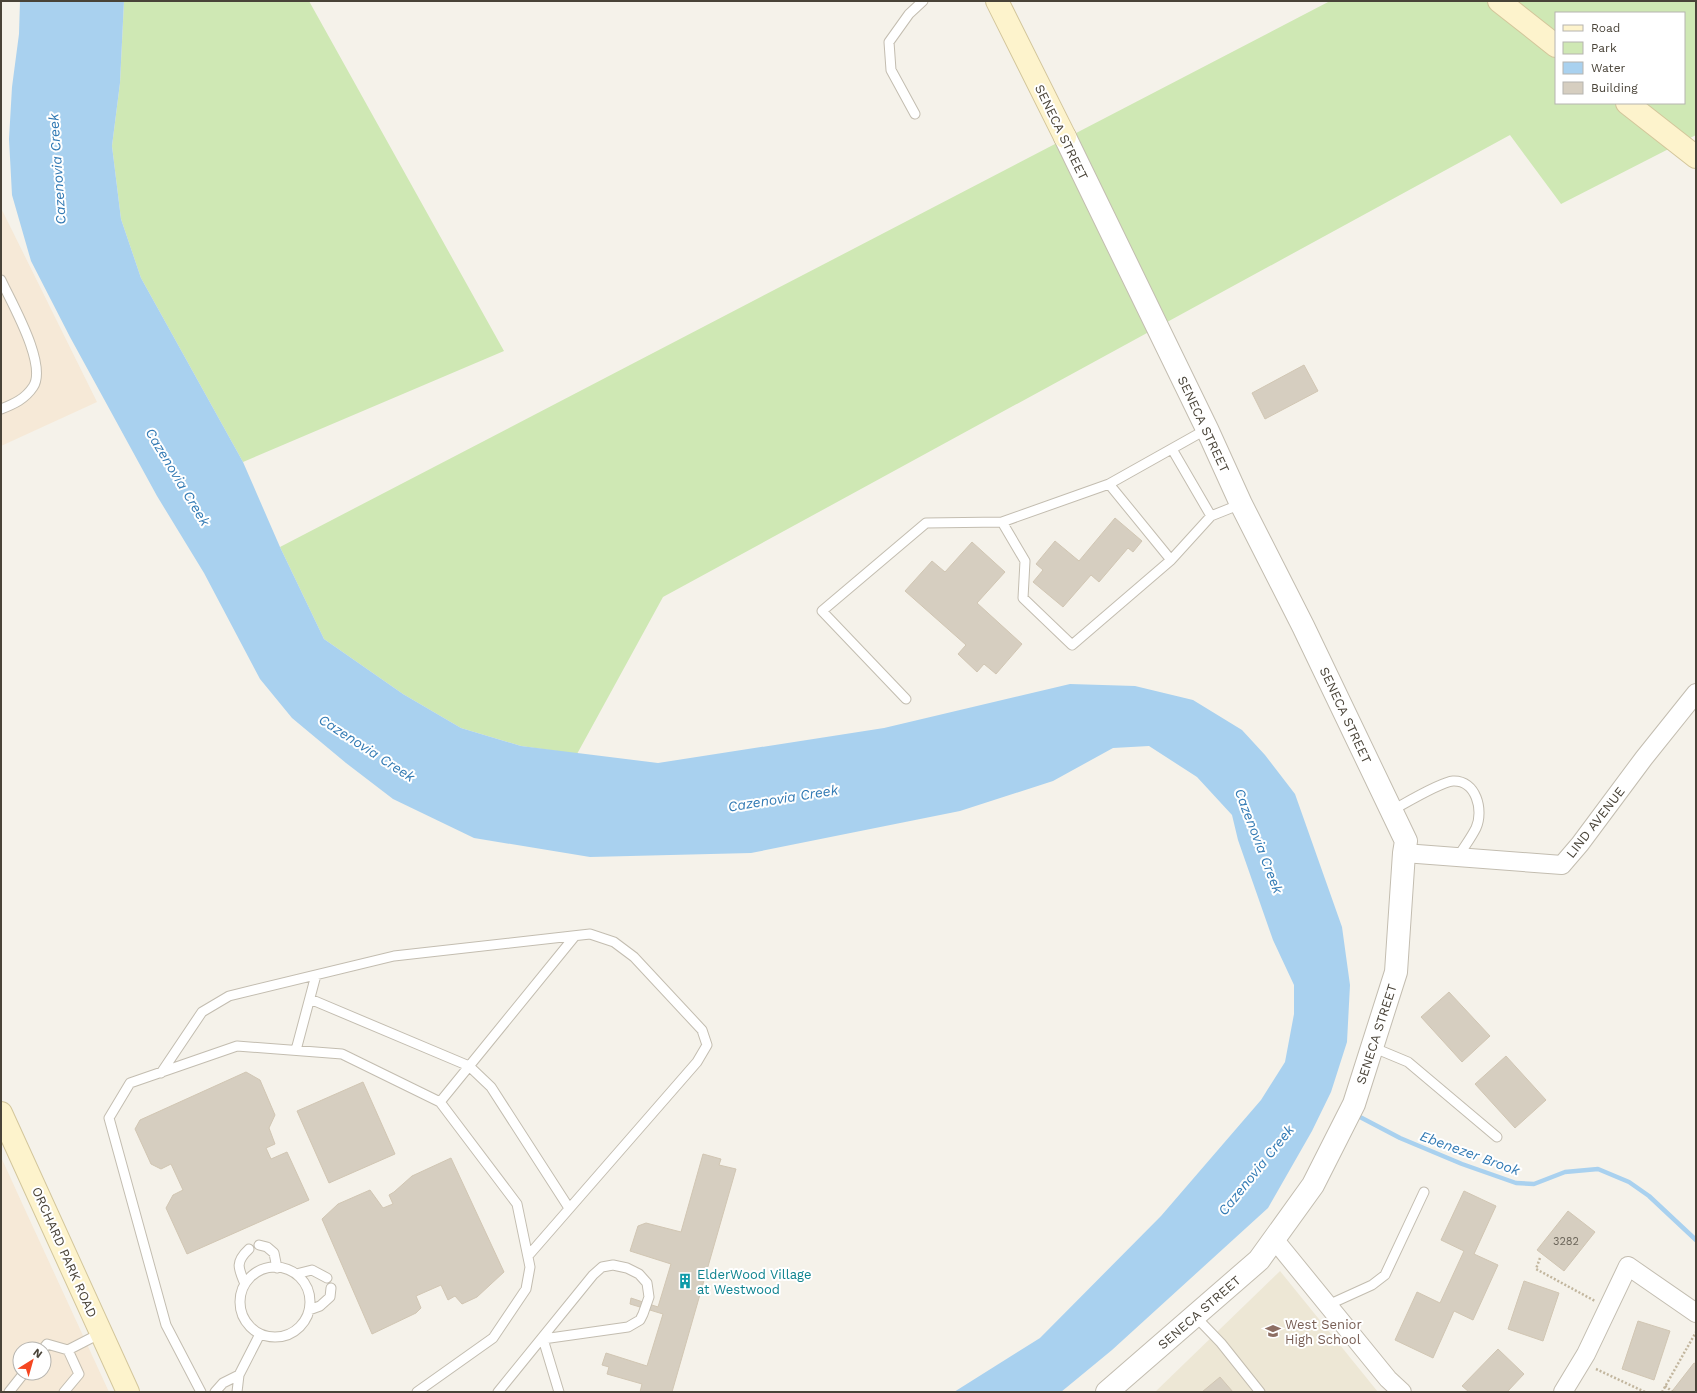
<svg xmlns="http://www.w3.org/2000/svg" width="1697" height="1393" viewBox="0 0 1697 1393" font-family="'Work Sans',sans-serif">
  <rect width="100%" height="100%" fill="#f5f2ea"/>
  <path fill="#f6e9d7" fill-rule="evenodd" d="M1 208 97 402 1 446Z
    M1 1157 27 1214 109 1392H1ZM20 1349H44V1373H20Z"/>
  <path fill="#ede7d5" d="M1280 1271 1378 1392H1155Z"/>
  <path fill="#cfe8b4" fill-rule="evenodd" d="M124 1H309L504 351 243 462 141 278 121 219 112 146 120 83Z
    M1330 1H1696V135L1561 204 1510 135 663 597 577 754 521 746 461 728 403 694 324 639 280 547ZM1556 13H1684V103H1556Z"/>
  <path fill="#a9d1ef" d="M20 1H124L120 83 112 146 121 219 141 278 243 462 280 547 324 639 403 694 461 728 521 746 658 763 884 728 1070 684 1135 686 1193 700 1242 730 1265 755 1295 794 1342 927 1350 985 1347 1042 1331 1092 1312 1131 1268 1208 1112 1350 1061 1392H954L1040 1338 1161 1216 1261 1100 1285 1062 1294 1014V985L1273 940 1238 840 1232 815 1197 777 1149 746 1113 748 1053 781 960 811 751 853 590 857 474 838 393 799 346 763 292 718 260 679 204 573 157 496 70 337 31 261 12 195 9 139 12 87 19 34Z"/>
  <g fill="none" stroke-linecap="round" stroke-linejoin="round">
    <path stroke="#a9d1ef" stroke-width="4.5" d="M1360 1117 1400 1138 1462 1164 1516 1183 1534 1184 1565 1172 1598 1169 1629 1182 1649 1196 1696 1240"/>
  </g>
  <path fill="#d6cec0" stroke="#d1c6b3" d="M1304 365 1318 391 1265 419 1252 393Z
    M1115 518 1142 541 1133 552 1128 548 1099 582 1091 575 1063 607 1033 582 1043 570 1036 564 1055 541 1079 561Z
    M972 542 1005 572 977 603 1022 644 996 674 984 664 977 672 958 654 966 645 905 591 932 561 945 572Z
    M1449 992 1490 1036 1462 1062 1421 1017Z
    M1506 1056 1546 1100 1515 1128 1475 1084Z
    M246 1072 260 1080 275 1115 269 1128 275 1144 266 1148 271 1159 287 1152 309 1200 187 1254 166 1208 173 1195 183 1190 171 1164 161 1169 151 1164 135 1129 140 1120Z
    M363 1082 395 1154 329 1183 297 1111Z
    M703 1154 721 1159 719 1165 736 1169 672 1392H640L642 1384 607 1374 609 1367 602 1365 606 1353 647 1366 663 1314 630 1304 631 1298 658 1307 671 1264 630 1251 638 1226 646 1223 681 1232Z
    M451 1158 504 1272 477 1297 462 1304 455 1296 448 1300 441 1285 416 1296 421 1308 416 1313 372 1334 322 1219 338 1204 370 1190 383 1208 393 1204 389 1195 394 1192 412 1176Z
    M1464 1191 1496 1206 1474 1254 1498 1265 1473 1320 1454 1311 1433 1358 1395 1340 1417 1292 1440 1303 1464 1251 1441 1240Z
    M1568 1211 1595 1232 1564 1271 1537 1250Z
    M1524 1281 1559 1293 1543 1341 1508 1329Z
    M1638 1321 1670 1331 1654 1380 1622 1369Z
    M1498 1349 1524 1374 1507 1392H1469L1462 1386Z
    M1694 1363 1696 1364V1392H1677L1673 1390Z
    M1220 1377 1233 1392H1202Z"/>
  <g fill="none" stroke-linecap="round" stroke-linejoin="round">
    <g stroke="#c3bdb0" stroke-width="11">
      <path id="service" d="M915 114 891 70 889 42 909 14 923 1
        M1 280C11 302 48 365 33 387 25 399 14 404 1 409
        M1172 449 1211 516
        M1109 484 1171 560
        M1002 522 1025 561 1023 598 1072 645 1171 560 1211 516 1241 504
        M906 699 822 611 926 523 1002 522 1109 484 1207 429
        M1391 811C1404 804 1440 782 1453 781 1476 780 1484 810 1476 828 1471 838 1464 847 1458 857
        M310 999 469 1066 491 1087 569 1208
        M1372 1047 1408 1062 1497 1137
        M296 1050 316 975
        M161 1073 202 1012 229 996 394 956 590 934 614 942 634 957 702 1030 707 1045 697 1062 528 1256
        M440 1102 575 936
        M259 1245 267 1247 274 1253 277 1268
        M240 1302a35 35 0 1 1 70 0a35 35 0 1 1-70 0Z
        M296 1274 312 1270 327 1278
        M245 1284C238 1268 235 1262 249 1249
        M1328 1305 1372 1285 1385 1275 1424 1192
        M309 1310 320 1306 330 1297 331 1288
        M1195 1316 1221 1343 1260 1392
        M543 1339 559 1392
        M43 1349 47 1344 68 1350 101 1333
        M9 1392 24 1373
        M64 1392 79 1374 68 1350
        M201 1392 166 1325 109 1118 130 1083 237 1046 342 1054 440 1102 517 1204 530 1267 526 1289 493 1338 417 1392
        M215 1392 223 1383 239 1375
        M237 1392 239 1375 260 1334
        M498 1392 593 1275 602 1267 613 1265 627 1268 639 1274 647 1283 649 1297 643 1314 640 1320 628 1327 543 1339"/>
    </g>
    <g stroke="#c3bdb0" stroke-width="20">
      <path id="minor" d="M1404 853 1562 865 1580 844 1644 758 1696 693
        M1274 1239 1388 1379 1402 1392
        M1563 1392 1586 1354 1628 1266 1696 1313"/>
    </g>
    <g stroke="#c3bdb0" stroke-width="24">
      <path id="tertiary" d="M1065 137 1207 429 1241 504 1303 626 1406 841 1404 853 1396 972 1354 1104 1313 1185 1259 1260 1107 1392"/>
    </g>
    <g stroke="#d3c69b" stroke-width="24">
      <path id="secondary" d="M997 1 1065 137
        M1499 1 1556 46
        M1627 103 1696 157
        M1 1113 128 1392"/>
    </g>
    <path stroke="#c2b69e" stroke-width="2.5" stroke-dasharray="2 2" stroke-linecap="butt" d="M1540 1258 1536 1269 1595 1301
      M1596 1369 1645 1392
      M1665 1386 1673 1392
      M1662 1392 1696 1332"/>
    <use href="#service" stroke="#fff" stroke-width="9"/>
    <use href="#minor" stroke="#fff" stroke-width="18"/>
    <use href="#tertiary" stroke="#fff" stroke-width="22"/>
    <use href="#secondary" stroke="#fdf3cc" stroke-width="22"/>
  </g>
  <defs>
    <g id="building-bare" transform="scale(1.2)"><path d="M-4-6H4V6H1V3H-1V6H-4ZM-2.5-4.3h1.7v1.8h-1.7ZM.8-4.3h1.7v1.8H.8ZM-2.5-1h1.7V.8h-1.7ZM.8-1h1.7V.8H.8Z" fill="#0f9aa8" stroke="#fff" stroke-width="2.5" paint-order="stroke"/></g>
    <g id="school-bare" transform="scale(1.2)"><path d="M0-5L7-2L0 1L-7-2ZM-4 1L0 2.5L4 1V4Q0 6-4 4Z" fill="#8d6e63" stroke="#fff" stroke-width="2.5" paint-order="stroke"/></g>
  </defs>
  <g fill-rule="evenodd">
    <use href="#building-bare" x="685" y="1281"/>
    <use href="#school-bare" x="1273" y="1331"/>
  </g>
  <g text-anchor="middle" stroke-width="4" stroke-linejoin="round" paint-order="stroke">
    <g font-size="11" fill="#6c665a">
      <text x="1566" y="1245">3282</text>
    </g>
    <g font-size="13" fill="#494338" stroke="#fff">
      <text transform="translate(1062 132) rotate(64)" y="5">SENECA STREET</text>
      <text transform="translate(1204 424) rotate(65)" y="5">SENECA STREET</text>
      <text transform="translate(1346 715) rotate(65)" y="5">SENECA STREET</text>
      <text transform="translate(1595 822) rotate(-52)" y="5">LIND AVENUE</text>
      <text transform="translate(1376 1034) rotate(-72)" y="5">SENECA STREET</text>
      <text transform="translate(65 1252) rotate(66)" y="5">ORCHARD PARK ROAD</text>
      <text transform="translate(1199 1312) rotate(-41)" y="5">SENECA STREET</text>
    </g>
    <g font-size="13" fill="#0d838f" stroke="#fff" text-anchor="start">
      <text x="697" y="1279">ElderWood Village<tspan x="697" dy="15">at Westwood</tspan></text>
    </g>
    <g font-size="13" fill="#785e54" stroke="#fff" text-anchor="start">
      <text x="1285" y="1329">West Senior<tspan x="1285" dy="15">High School</tspan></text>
    </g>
    <g font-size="14" font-style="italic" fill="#327ab4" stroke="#fff">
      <text transform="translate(57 169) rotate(-94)" y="5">Cazenovia Creek</text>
      <text transform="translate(178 477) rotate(59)" y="5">Cazenovia Creek</text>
      <text transform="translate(367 748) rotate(33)" y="5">Cazenovia Creek</text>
      <text transform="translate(783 798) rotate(-9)" y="5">Cazenovia Creek</text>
      <text transform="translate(1259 841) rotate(69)" y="5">Cazenovia Creek</text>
      <text transform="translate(1470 1153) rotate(20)" y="5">Ebenezer Brook</text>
      <text transform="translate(1256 1170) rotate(-51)" y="5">Cazenovia Creek</text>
    </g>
  </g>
  <rect width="1697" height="1393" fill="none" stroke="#494338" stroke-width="4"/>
  <rect x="1555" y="12" width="130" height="92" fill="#ffffff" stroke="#b6b4af"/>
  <rect x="1563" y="25" width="20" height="6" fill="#fdf3cc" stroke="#b6b4af"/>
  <text x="1591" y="32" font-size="12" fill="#494338">Road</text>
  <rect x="1563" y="42" width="20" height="12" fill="#cfe8b4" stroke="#b6b4af"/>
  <text x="1591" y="52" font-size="12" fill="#494338">Park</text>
  <rect x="1563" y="62" width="20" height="12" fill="#a9d1ef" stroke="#b6b4af"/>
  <text x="1591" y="72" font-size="12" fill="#494338">Water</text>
  <rect x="1563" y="82" width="20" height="12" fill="#d6cec0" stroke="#b6b4af"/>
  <text x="1591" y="92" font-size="12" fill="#494338">Building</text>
  <g transform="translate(32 1361) rotate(37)"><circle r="19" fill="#ffffff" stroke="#b6b4af"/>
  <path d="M0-3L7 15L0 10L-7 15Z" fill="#f54621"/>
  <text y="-6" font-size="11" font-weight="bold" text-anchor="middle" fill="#494338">N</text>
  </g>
</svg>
